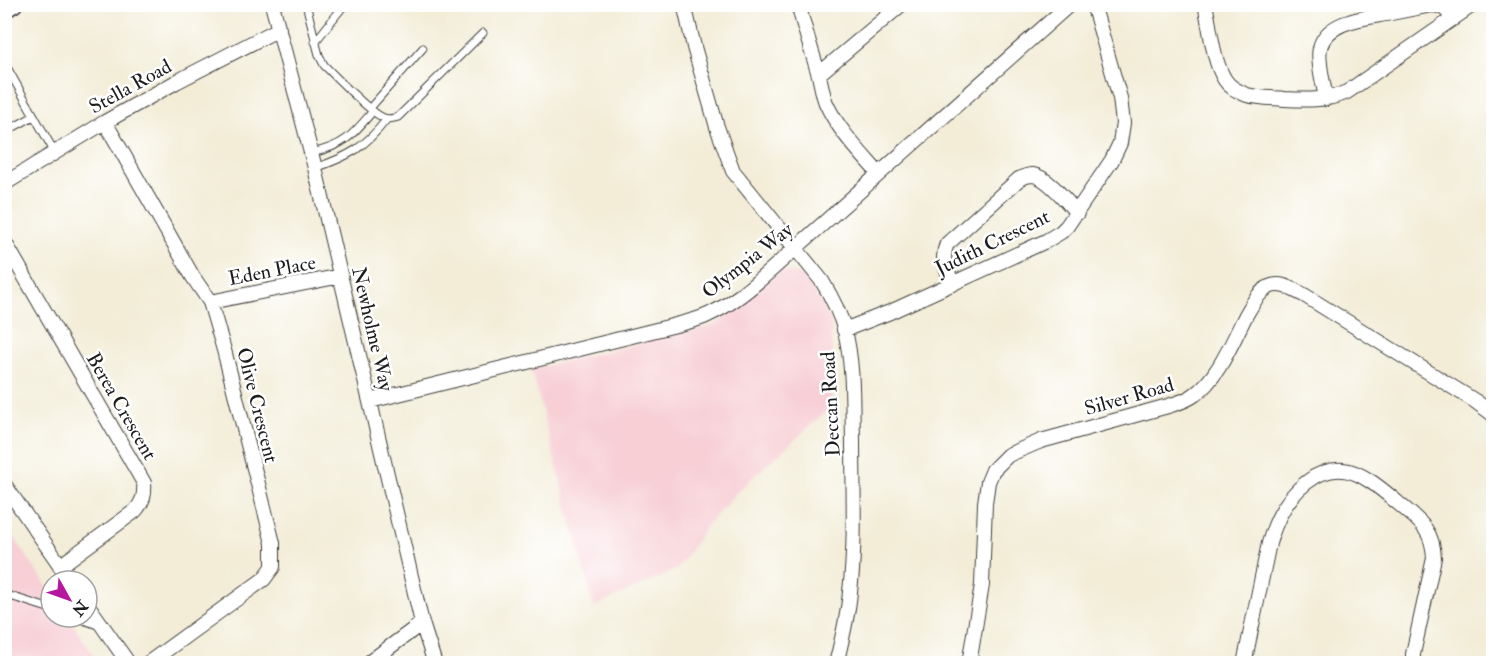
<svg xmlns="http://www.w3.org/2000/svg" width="1498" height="668" viewBox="0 0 1498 668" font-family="'IM FELL Double Pica',serif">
  <rect width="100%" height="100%" fill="#fff"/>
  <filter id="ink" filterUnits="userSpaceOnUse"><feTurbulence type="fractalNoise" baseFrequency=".0167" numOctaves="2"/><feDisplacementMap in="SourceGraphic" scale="12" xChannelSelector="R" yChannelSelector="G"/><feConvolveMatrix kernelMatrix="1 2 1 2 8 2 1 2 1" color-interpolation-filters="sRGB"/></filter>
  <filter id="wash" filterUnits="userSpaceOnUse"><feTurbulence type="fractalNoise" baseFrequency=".008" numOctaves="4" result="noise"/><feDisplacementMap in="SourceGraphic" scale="24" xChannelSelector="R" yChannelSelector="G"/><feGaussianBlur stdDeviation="1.35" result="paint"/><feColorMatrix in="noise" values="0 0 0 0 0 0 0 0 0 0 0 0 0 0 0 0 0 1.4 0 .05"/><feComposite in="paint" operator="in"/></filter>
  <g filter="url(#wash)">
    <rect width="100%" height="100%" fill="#f3edd8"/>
    <path fill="#f7cfd5" d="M782 270 806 276 832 321 831 407 739 490 707 525 677 569 594 607 531 369 715 325Z
      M4 522 51 592V617H68L99 663H5Z"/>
  </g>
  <g filter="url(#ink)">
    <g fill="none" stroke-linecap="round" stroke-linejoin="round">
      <g stroke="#3c3b38" stroke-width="9">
        <path id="service" d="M306 4 319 55 324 65C336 77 370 113 384 118 389 120 393 118 398 117L483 33
          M315 42 345 4
          M4 62 55 153
          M370 108 423 48
          M4 124 12 128 34 116
          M311 153C344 146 352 136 373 111
          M315 168C350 156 364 148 387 119
          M4 594 51 609
          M74 617 101 626"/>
      </g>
      <g stroke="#3c3b38" stroke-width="16">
        <path id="minor" d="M272 4 315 168 422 623 435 664
          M684 4 694 47 717 127 733 171 822 281C831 296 840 313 845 331 854 367 852 404 853 440 853 491 856 541 850 592 848 616 842 640 836 664
          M798 4C804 27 811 49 818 72 821 82 822 93 826 103 838 130 860 152 879 174
          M1205 4C1210 26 1213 62 1225 80 1230 88 1239 92 1247 95 1259 98 1272 98 1284 99 1305 100 1327 101 1347 92L1474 4
          M819 74 902 4
          M1326 99C1324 85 1317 62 1320 48 1326 21 1364 18 1386 14 1401 11 1416 8 1432 5 1443 6 1447 9 1453 19
          M105 122 193 277 210 302 224 350 273 543V567L264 579 147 664
          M4 184 105 122 176 82 279 29
          M4 241 144 483C145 495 143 502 135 511L60 566
          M953 284C947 270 940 259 947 244L1019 179C1023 177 1028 175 1033 175 1048 177 1067 202 1077 213
          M210 302 341 276
          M844 330 890 312 1046 241 1061 232 1067 226 1112 160 1120 143 1123 123 1120 98 1093 4
          M370 401 676 325C686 322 698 320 708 315 732 304 752 287 771 270L1070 4
          M4 484 71 581
          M87 604 129 664
          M367 664 422 623
          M969 664 982 585 985 503 988 482 993 470 1008 455 1041 441 1168 406C1177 403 1186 401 1194 395 1218 379 1233 340 1246 315 1252 305 1258 292 1269 287 1281 281 1293 290 1304 295L1475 401 1494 415
          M1244 664 1269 543C1272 533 1276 522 1281 513 1292 492 1317 467 1343 470 1361 471 1384 491 1398 503 1419 521 1433 529 1434 558L1413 654V664"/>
      </g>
      <g stroke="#3c3b38" stroke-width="19">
        <path id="tertiary" d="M4 10 14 4"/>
      </g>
      <use href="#service" stroke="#fff" stroke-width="7"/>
      <use href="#minor" stroke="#fff" stroke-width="14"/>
      <use href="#tertiary" stroke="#fff" stroke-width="16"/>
    </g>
  </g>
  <g text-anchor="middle" stroke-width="5" stroke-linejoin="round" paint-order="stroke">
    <g font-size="20" fill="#1c1c1c" stroke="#fff">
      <text transform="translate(130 86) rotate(-29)" y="7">Stella Road</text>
      <text transform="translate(992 242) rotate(-26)" y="7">Judith Crescent</text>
      <text transform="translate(747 260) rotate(-38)" y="7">Olympia Way</text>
      <text transform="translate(272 270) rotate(-11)" y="7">Eden Place</text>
      <text transform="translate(373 329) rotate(77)" y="7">Newholme Way</text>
      <text transform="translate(1129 396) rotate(-16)" y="7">Silver Road</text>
      <text transform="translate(830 404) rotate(-93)" y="7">Deccan Road</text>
      <text transform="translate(258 405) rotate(76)" y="7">Olive Crescent</text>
      <text transform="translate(122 406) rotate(60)" y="7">Berea Crescent</text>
    </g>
  </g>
  <rect width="1498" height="668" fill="none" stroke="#fff" stroke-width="24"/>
  <g transform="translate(69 599) rotate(130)"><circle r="28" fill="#ffffff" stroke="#a4a4a4" stroke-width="1.5"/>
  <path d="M0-4.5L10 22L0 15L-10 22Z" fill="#b5179e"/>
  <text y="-9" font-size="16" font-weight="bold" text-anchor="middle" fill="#1c1c1c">N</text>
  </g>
</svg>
